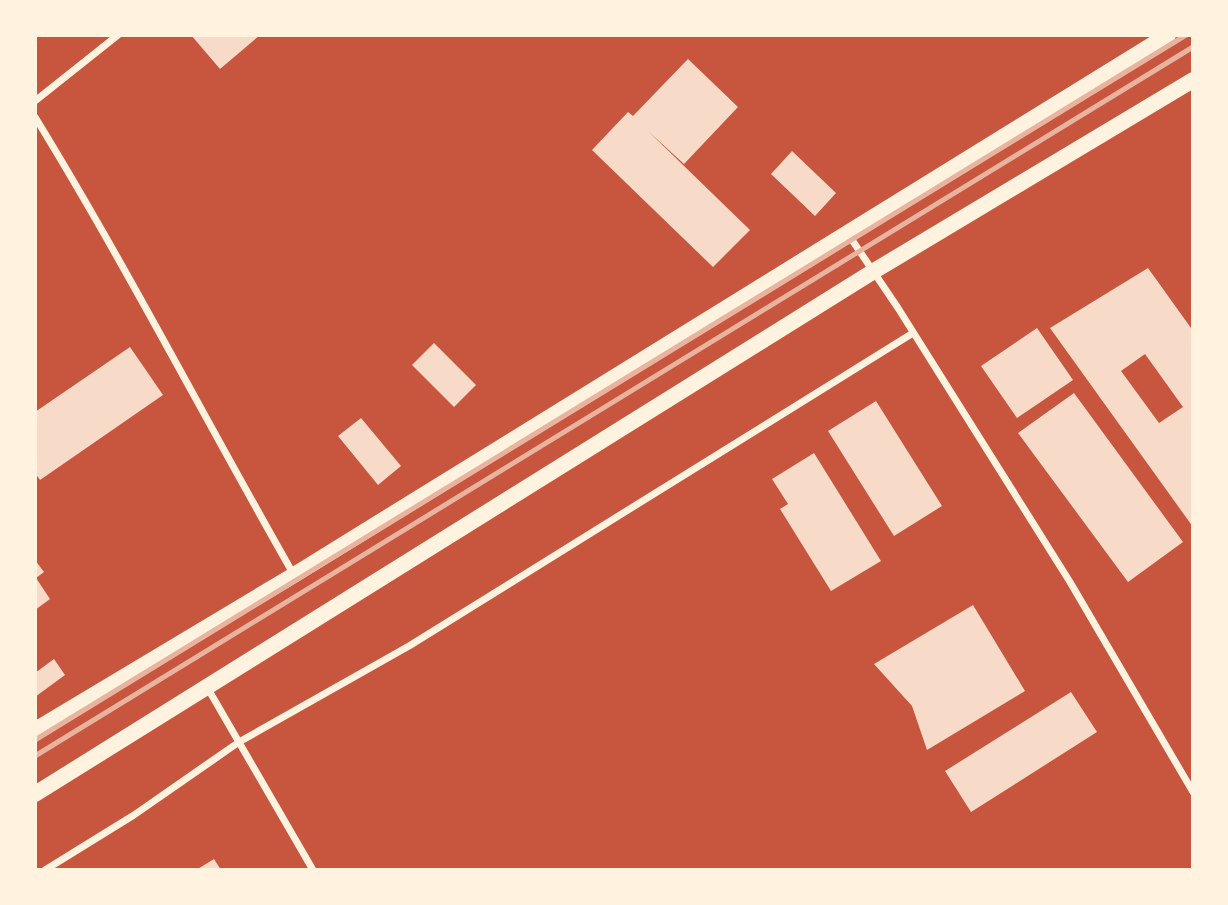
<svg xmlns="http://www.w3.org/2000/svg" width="1228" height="905" viewBox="0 0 1228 905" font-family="Lato,sans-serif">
  <rect width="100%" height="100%" fill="#c8553d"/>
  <path fill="#f7dbc8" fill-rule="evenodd" d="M191 35H260L220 69Z
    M688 59 738 107 684 164 648 131 750 230 713 267 592 150 628 112 633 116Z
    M792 151 836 193 815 216 771 174Z
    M1148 268 1191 328 1193 327V527L1050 328ZM1145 354 1183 407 1159 423 1121 371Z
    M1037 328 1073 380 1017 418 981 366Z
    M434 343 476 385 454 407 412 365Z
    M130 347 163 395 40 480 35 473V412Z
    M1074 393 1183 542 1128 582 1018 433Z
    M876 401 942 506 894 536 828 431Z
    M361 418 401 466 378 485 338 436Z
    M814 453 881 561 831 591 780 509 788 504 772 479Z
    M35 560 44 572 36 578 50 599 35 610Z
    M973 605 1025 691 927 750 912 706 874 664Z
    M54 659 65 675 35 697V673Z
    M1071 692 1097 732 971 812 945 771Z
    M214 859 221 870H196Z"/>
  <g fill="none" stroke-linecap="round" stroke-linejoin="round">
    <path stroke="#fff3e0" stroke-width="7" d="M35 101 118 35
      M35 117C127 267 207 423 294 575
      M848 234 898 308 1070 582 1193 792
      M207 687 313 870
      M45 870 134 815 239 742 409 646 913 333"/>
    <path stroke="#fff3e0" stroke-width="16" d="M35 730 294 575 1168 35
      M35 794 874 271 1193 80"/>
    <path stroke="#e9b49f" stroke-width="5" d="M35 740 1186 35
      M35 756 1193 47"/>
  </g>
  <rect width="1228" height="905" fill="none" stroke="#fff3e0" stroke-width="74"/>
</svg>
